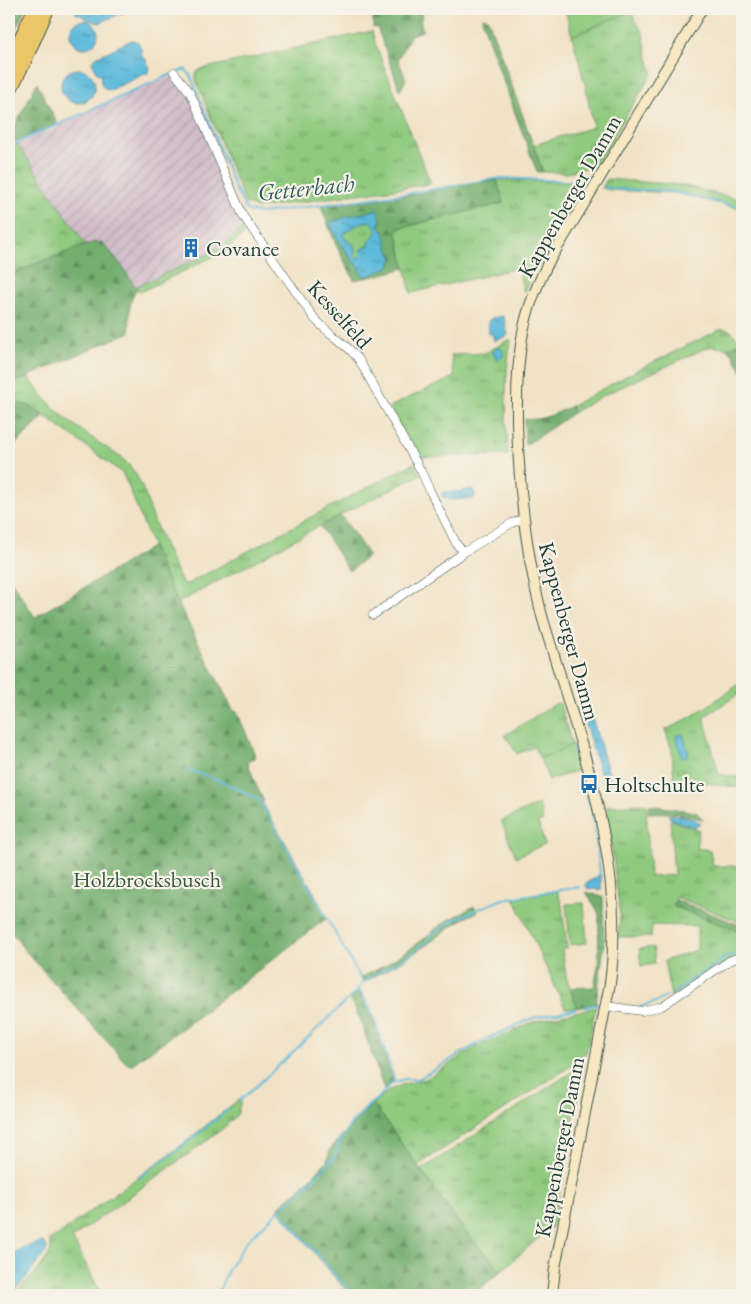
<svg xmlns="http://www.w3.org/2000/svg" width="751" height="1304" viewBox="0 0 751 1304" font-family="'EB Garamond',serif">
  <defs>
    <pattern id="industrial-furrows" width="10" height="10" patternUnits="userSpaceOnUse" patternTransform="scale(1.25)"><rect width="10" height="10" fill="#d1bdc9"/><path d="M-1 1l2-2M0 10L10 0M9 11l2-2" fill="none" stroke="#b3a3ad"/></pattern>
    <pattern id="grass-tufts" width="24" height="20" patternUnits="userSpaceOnUse" patternTransform="scale(1.25)"><rect width="24" height="20" fill="#8fca7f"/><path d="M3 7l-1-3M5 7V3M7 7l1-3M15 17l-1-3M17 17v-4M19 17l1-3" fill="none" stroke="#74a569"/></pattern>
    <pattern id="forest-firs" width="22" height="20" patternUnits="userSpaceOnUse" patternTransform="scale(1.25)"><rect width="22" height="20" fill="#73ae6e"/><path d="M5 1l3.5 6h-7zM16 11l3.5 6h-7z" fill="#5e8f5b"/></pattern>
    <pattern id="water-ripples" width="26" height="14" patternUnits="userSpaceOnUse" patternTransform="scale(1.25)"><rect width="26" height="14" fill="#5dbadb"/><path d="M2 4q2-2 4 0t4 0M15 11q2-2 4 0t4 0" fill="none" stroke="#4c98b2"/></pattern>
  </defs>
  <rect width="100%" height="100%" fill="#f7f3e8"/>
  <filter id="ink" filterUnits="userSpaceOnUse"><feTurbulence type="fractalNoise" baseFrequency=".02" numOctaves="2"/><feDisplacementMap in="SourceGraphic" scale="10" xChannelSelector="R" yChannelSelector="G"/><feConvolveMatrix kernelMatrix="1 2 1 2 8 2 1 2 1" color-interpolation-filters="sRGB"/></filter>
  <filter id="wash" filterUnits="userSpaceOnUse"><feTurbulence type="fractalNoise" baseFrequency=".0096" numOctaves="4" result="noise"/><feDisplacementMap in="SourceGraphic" scale="20" xChannelSelector="R" yChannelSelector="G"/><feGaussianBlur stdDeviation="1.12" result="paint"/><feColorMatrix in="noise" values="0 0 0 0 0 0 0 0 0 0 0 0 0 0 0 0 0 1.4 0 .05"/><feComposite in="paint" operator="in"/></filter>
  <g filter="url(#wash)">
    <rect width="100%" height="100%" fill="#f1e2c6"/>
    <path fill="url(#industrial-furrows)" d="M174 75 189 94 246 226 219 248 207 255 135 287 120 263 102 242 92 243 86 245 16 142 52 130 58 125Z"/>
    <path fill="url(#grass-tufts)" stroke="#57845a" d="M630 11 643 33 648 59 653 72 596 165 567 173 543 172 533 145 593 127 586 88 572 36Z
      M372 31 376 46 431 184 257 208 245 203 196 80V73L201 69Z
      M16 142 86 245 34 264 9 276V143Z
      M607 179 681 185 742 200V209L674 193 610 190 602 188Z
      M497 180 565 182H586L535 266 524 293 518 268 411 293 396 229 503 203Z
      M372 221C381 235 371 235 369 245L361 250 360 258H357L343 236 344 233 360 223Z
      M246 226 249 230 226 250 219 254 140 292 135 287 207 255 219 248Z
      M721 329C732 329 733 333 739 341 727 355 719 343 706 348L604 395 573 413 571 406 639 369Z
      M508 340H511C504 377 506 417 508 455L417 457 389 407 454 377 451 355 485 353Z
      M29 377C46 405 73 425 101 444 111 451 122 457 131 467 143 483 148 505 155 523 163 542 171 561 180 579L182 583 187 584 326 509 414 463 420 475 340 515 178 603 158 561 128 485 122 473 109 463 30 406 15 403 9 390 11 384Z
      M742 682V692L704 717 719 774 742 778V788L705 783 674 782 672 750 665 730C693 718 717 699 742 682Z
      M557 703 560 704 572 745 540 759 534 747 517 754 505 735Z
      M646 804 650 877 674 875 670 820 699 830 696 848 710 850 713 866H742V923L676 897V900L673 906 742 933V953L671 997 664 961 697 950V926L652 925 651 937H618L620 916 607 806Z
      M557 891 562 905 567 948 562 949 566 976 577 1008H565L514 898Z
      M596 1007 586 1053 565 1070 417 1166 373 1103 390 1090 404 1084 426 1079 476 1047 533 1022Z
      M584 1064 552 1228H550L501 1271 463 1229 421 1170Z
      M238 1100 241 1102C238 1108 239 1112 236 1116L219 1132 72 1238 102 1295H13C22 1287 50 1260 51 1248 51 1245 50 1242 49 1240L55 1237 178 1148Z"/>
    <path fill="url(#forest-firs)" stroke="#497651" fill-rule="evenodd" d="M12 9H25L9 45V14Z
      M373 9H420L422 18 420 19 423 31 411 35 398 59 406 79 400 91 377 27 373 28Z
      M483 17H485L488 19 543 172H537L501 75 482 20Z
      M37 83 57 123 51 128 46 130 35 133 19 140 9 141V137Z
      M497 180 503 203 396 229 405 268 375 276 354 280 336 245 321 207 416 194 459 185ZM374 210 381 222 378 226 390 254 393 257 391 263 361 270C359 264 354 263 351 258 343 247 339 233 334 221Z
      M102 242 120 263 137 289C127 300 130 318 130 332L11 384 9 390 15 403 30 406 44 417 9 450V276L34 264 92 243Z
      M739 341 742 346V372L732 353 726 349 734 346Z
      M571 406 573 413 535 439 525 445 524 419C541 421 556 414 571 406Z
      M340 515 343 518 369 556 349 571 320 526Z
      M152 547 178 603 233 710 237 712 256 757 248 763 256 785 264 801 262 802 313 891 327 918 184 1027 131 1065 126 1063 22 947 16 937 9 931V577L35 617Z
      M649 805 696 812 704 820C685 813 668 812 648 813Z
      M586 892 603 897 604 946 596 1004 577 1008 570 988 594 987 598 966 599 914Z
      M676 900 742 926V933L673 906Z
      M474 906 478 912C456 920 443 934 425 946 406 959 385 970 365 982L362 977 382 967 416 945 442 924Z
      M359 991 371 1014 393 1081 384 1090 360 1019 350 999Z
      M372 1102 463 1229 501 1271 473 1295H350L279 1211V1207L307 1182 327 1161 330 1149Z"/>
    <path fill="#8fca7f" stroke="#57845a" d="M565 9H629L630 11 572 36Z
      M572 745 580 770 549 780 540 759Z
      M539 804 543 821 538 823 545 844 516 857 501 821Z
      M584 903 587 943 570 945 566 904Z
      M653 947 655 964 641 966 639 949Z"/>
    <path fill="url(#water-ripples)" stroke="#3e7c88" fill-rule="evenodd" d="M77 9H95L106 15V14L98 9H128L127 11 99 23 83 17 80 14H76L75 10Z
      M70 34a14 14 0 1 1 28 0a14 14 0 1 1-28 0Z
      M132 40 138 42 142 51 141 56 145 58 150 68 149 72 111 90C103 91 99 82 101 75L96 72 92 61 96 57Z
      M61 86a17 17 0 1 1 34 0a17 17 0 1 1-34 0Z
      M376 210 378 211 381 220 378 226C389 233 384 248 393 257L390 266 371 275 365 276 361 273C361 265 355 264 351 258 344 248 334 234 330 223L332 221H336L346 217ZM369 221 372 222C381 235 371 235 369 245L361 250 360 258H357L355 256C354 253 355 251 355 249 354 244 346 240 343 236L344 233 360 223Z
      M503 316 504 318 508 335 507 336 494 341 492 334H489L488 321 492 318Z
      M499 347 502 349C505 355 503 358 497 360L492 352Z
      M472 489C475 492 476 494 474 498L471 499 450 500 442 496 441 494 444 492H458Z
      M585 706 589 708 611 780V783L607 785 604 784 582 715V708Z
      M683 734 689 755 685 758 682 757 676 738 677 735Z
      M668 815C678 815 694 816 701 824L694 827 671 819Z
      M598 875H600L601 876V890L599 891 595 889H588L586 886 588 882 597 877Z
      M41 1242 45 1243 47 1248 46 1252 22 1283 9 1295V1257C20 1247 28 1247 41 1242Z"/>
    <g fill="none" stroke-linecap="round" stroke-linejoin="round">
      <path stroke="#5dbadb" stroke-width="2" d="M177 73 185 69 191 76 235 188 245 208 248 211 262 213 410 193 488 180 502 178 565 181H586
        M14 144 172 74
        M604 187 614 189 669 191 742 208
        M573 747 592 812 595 830 600 875
        M186 769 224 782 258 799 260 801 363 982
        M358 990C371 999 388 1063 395 1081
        M673 993 722 960 742 951
        M585 1007 599 1004
        M637 1008 659 1001 667 996
        M239 1101C281 1066 319 1026 359 989L363 982 411 954 425 943 434 933 452 921 474 911 503 899 580 887
        M137 1179 179 1149 229 1109
        M279 1210 352 1295
        M217 1295 229 1268 246 1242 277 1212 305 1187 335 1157 338 1145 350 1125 370 1104 379 1097 392 1083 405 1079H418L422 1077 482 1041 533 1018 575 1009"/>
    </g>
  </g>
  <g filter="url(#ink)">
    <g fill="none" stroke-linecap="round" stroke-linejoin="round">
      <g stroke="#3e564a" stroke-width="9">
        <path id="street" d="M174 72 189 91 193 99 243 216 314 318C328 334 347 343 359 360L421 471 430 491 457 545 462 550 466 551
          M373 615 466 551 512 523 523 519
          M606 1006 642 1011 662 1006 729 961 742 956"/>
      </g>
      <g stroke="#3e564a" stroke-width="12">
        <path id="secondary" d="M552 1295 555 1268 610 983C627 856 577 736 542 616 529 566 522 515 519 463 516 421 515 379 522 338 526 311 536 287 548 263L702 9"/>
      </g>
      <g stroke="#3e564a" stroke-width="16">
        <path id="highway" d="M9 65 35 9
          M9 91 23 63 47 9"/>
      </g>
      <use href="#street" stroke="#fff" stroke-width="8"/>
      <use href="#secondary" stroke="#f7e8c3" stroke-width="10"/>
      <use href="#highway" stroke="#eac669" stroke-width="14"/>
    </g>
  </g>
  <defs>
    <g id="building-bare" transform="scale(1.5)"><path d="M-4-6H4V6H1V3H-1V6H-4ZM-2.5-4.3h1.7v1.8h-1.7ZM.8-4.3h1.7v1.8H.8ZM-2.5-1h1.7V.8h-1.7ZM.8-1h1.7V.8H.8Z" fill="#1f6fb2" stroke="#f7f3e8" stroke-width="2.5" paint-order="stroke"/></g>
    <g id="bus-bare" transform="scale(1.5)"><path d="M-5-6H5V4H4V6H2V4H-2V6H-4V4H-5ZM-3.5-4V0h7V-4ZM-3.5 1.2v1.5H-2V1.2ZM2 1.2v1.5H3.5V1.2Z" fill="#1f6fb2" stroke="#f7f3e8" stroke-width="2.5" paint-order="stroke"/></g>
  </defs>
  <g fill-rule="evenodd">
    <use href="#building-bare" x="191" y="248"/>
    <use href="#bus-bare" x="589" y="784"/>
  </g>
  <g text-anchor="middle" stroke-width="4.5" stroke-linejoin="round" paint-order="stroke">
    <g font-size="22" fill="#1f3d34" stroke="#f7f3e8">
      <text transform="translate(569 196) rotate(-60)" y="8">Kappenberger Damm</text>
      <text transform="translate(340 314) rotate(48)" y="8">Kesselfeld</text>
      <text transform="translate(570 631) rotate(75)" y="8">Kappenberger Damm</text>
      <text transform="translate(559 1147) rotate(-79)" y="8">Kappenberger Damm</text>
    </g>
    <g font-size="22" fill="#1f3d34" stroke="#f7f3e8" text-anchor="start">
      <text x="206" y="256">Covance</text>
      <text x="604" y="792">Holtschulte</text>
    </g>
    <g font-size="22" fill="#355943" stroke="#f7f3e8">
      <text x="147" y="887">Holzbrocksbusch</text>
    </g>
    <g font-size="24" font-style="italic" fill="#2e5c5e" stroke="#f7f3e8">
      <text transform="translate(306 188) rotate(-6)" y="8">Getterbach</text>
    </g>
  </g>
  <rect width="751" height="1304" fill="none" stroke="#f7f3e8" stroke-width="30"/>
</svg>
